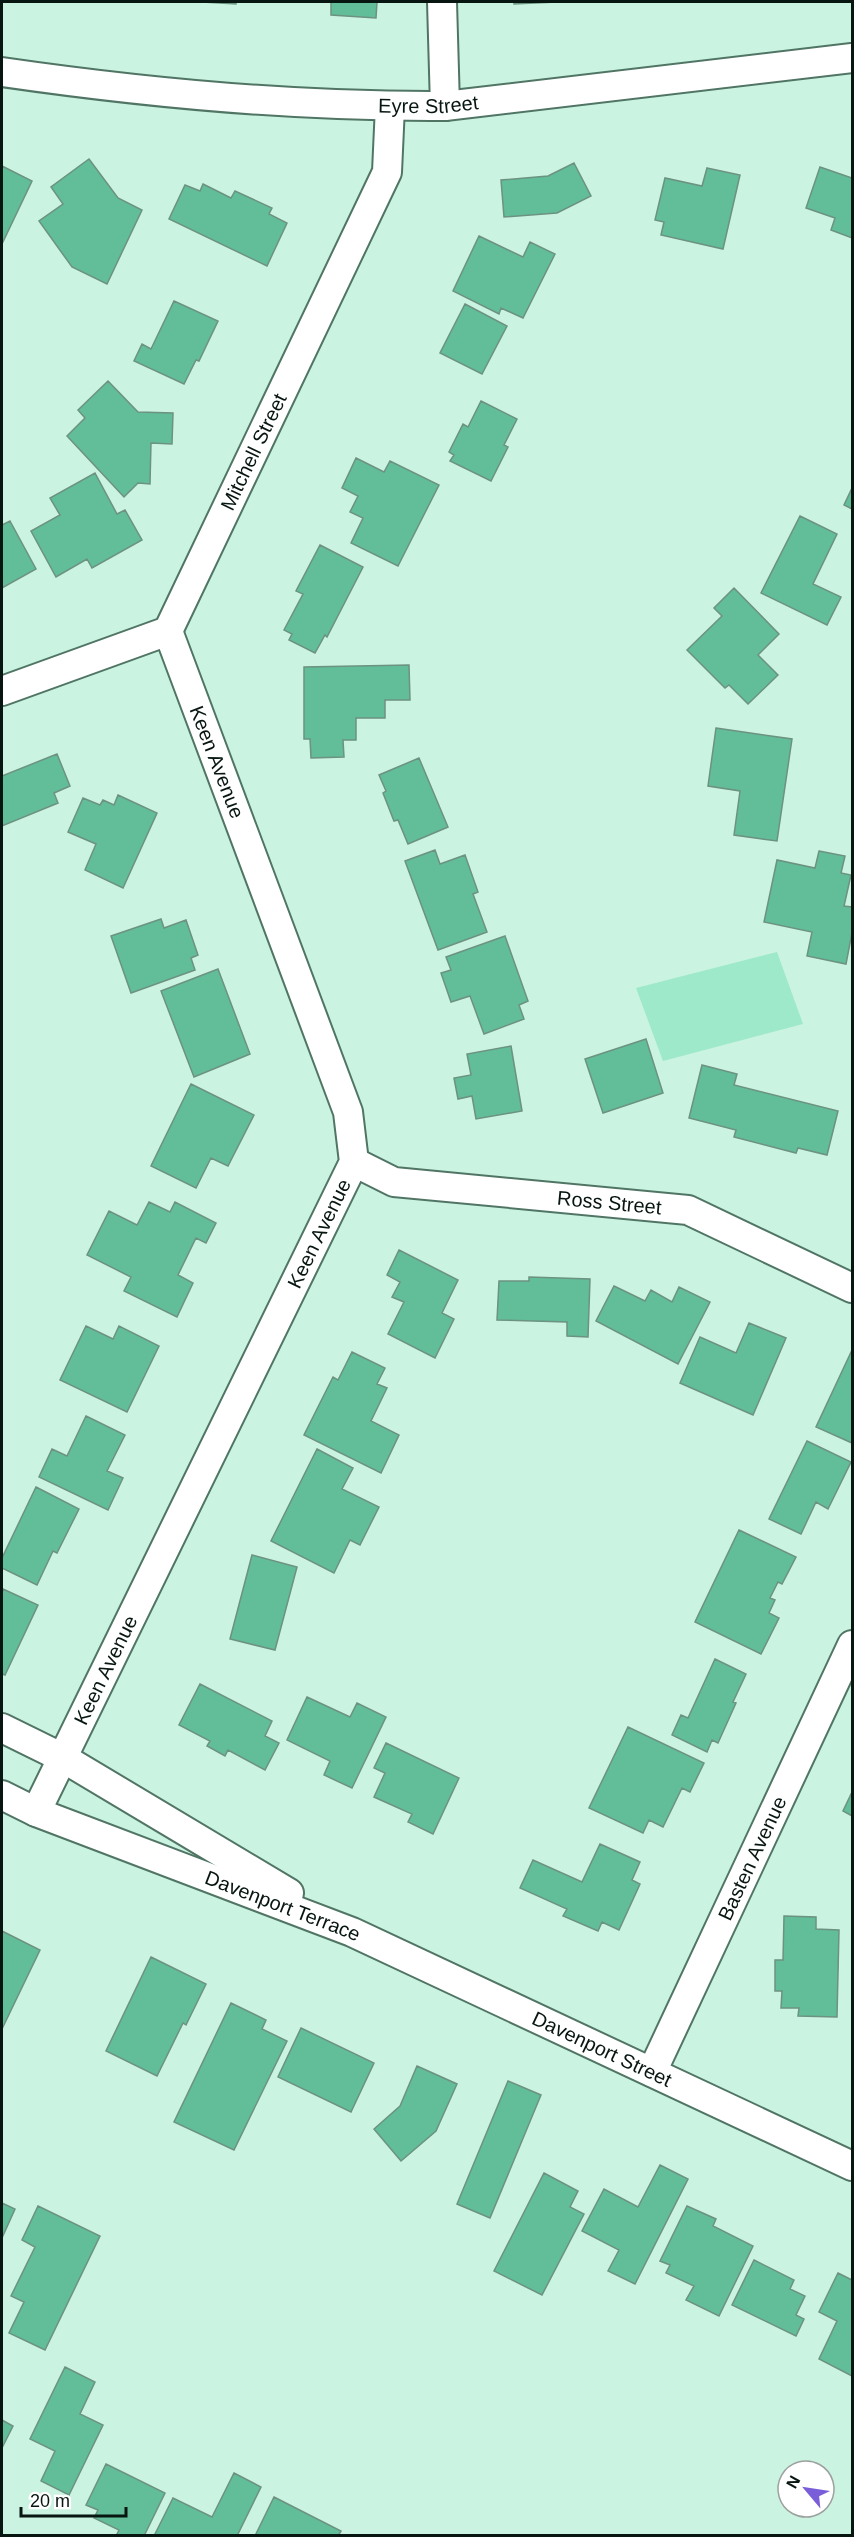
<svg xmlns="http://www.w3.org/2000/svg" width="854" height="2537" viewBox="0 0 854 2537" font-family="Helvetica,sans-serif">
  <rect width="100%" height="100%" fill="#cbf3e1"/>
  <path fill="#9de9c9" d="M777 952 803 1024 663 1061 636 988Z"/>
  <path fill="#62bd99" stroke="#6c9281" stroke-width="1.5" d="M202 2H236V4Z
    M331 2H377L376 18 331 15Z
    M514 2H557L514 4Z
    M89 159 118 198 142 210 107 284 72 267 39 221 63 204 51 187Z
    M574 163 591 196 557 213 504 217 501 180 548 176Z
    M2 166 32 181 2 244Z
    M820 167 852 178V238L831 230 835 218 806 208Z
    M707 168 740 175 723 249 661 235 664 222 655 220 665 178 702 186Z
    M203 184 231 198 235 191 272 208 269 214 287 223 267 266 169 219 185 185 200 191Z
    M479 236 523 257 530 242 555 254 523 318 501 308 499 314 453 291Z
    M174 301 218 321 199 361 196 360 184 384 134 361 142 344 151 349Z
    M465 304 507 326 482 374 440 353Z
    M108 381 138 412 173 413 172 444 151 443 150 484 138 483 124 497 67 436 85 418 78 410Z
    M481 401 517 419 504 445 508 447 491 481 450 461 454 455 449 452 463 424 468 427Z
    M356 458 384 472 390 461 439 485 398 566 351 543 363 518 350 512 358 496 342 488Z
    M95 473 117 514 125 510 142 540 92 568 87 559 56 577 31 531 60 515 50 498Z
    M852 488V509L844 505Z
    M800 516 837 534 813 584 841 597 827 625 761 593Z
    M10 521 36 569 2 588V525Z
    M320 545 363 567 327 637 325 635 315 653 289 640 292 634 284 630 303 594 296 591Z
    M734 588 779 634 758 655 778 675 748 704 729 685 725 688 687 650 722 616 714 608Z
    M409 665 410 700H385V718H356V740H343L344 757 311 758 310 739H304V667Z
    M716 728 792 739 777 841 734 835 740 791 708 786Z
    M57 754 70 786 54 793 58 803 2 826V776Z
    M419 758 448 827 408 844 398 820 394 821 383 793 386 791 379 775Z
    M118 795 157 813 123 888 85 870 96 844 68 832 83 798 100 805 103 800 114 805Z
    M435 850 440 864 465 855 478 892 473 894 487 932 438 950 405 861Z
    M819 851 845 856 841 873 851 875 844 906 852 907V933L846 964 807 956 812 932 764 922 777 860 815 868Z
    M161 919 164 928 186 920 198 955 191 958 195 970 131 993 111 936Z
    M505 936 528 1001 519 1005 524 1019 484 1034 470 996 451 1002 441 973 451 970 446 957Z
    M218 969 250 1054 194 1077 161 991Z
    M646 1039 663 1093 603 1113 585 1059Z
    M511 1046 522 1111 476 1119 472 1096 458 1099 454 1078 471 1075 467 1054Z
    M702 1065 737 1074 734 1085 838 1111 827 1155 798 1148 796 1153 734 1137 736 1130 689 1118Z
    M191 1084 254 1115 228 1166 211 1158 196 1188 151 1166Z
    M149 1202 170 1212 175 1202 216 1223 206 1243 196 1238 178 1275 193 1283 177 1317 124 1291 131 1277 87 1255 109 1211 137 1225Z
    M399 1250 458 1280 442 1313 454 1319 435 1358 388 1334 404 1302 392 1297 400 1282 387 1275Z
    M529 1277 590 1279 588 1337 567 1336V1322L497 1320 499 1281H529Z
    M614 1286 645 1301 651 1290 672 1302 679 1287 710 1302 678 1364 596 1321Z
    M749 1323 786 1338 753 1415 680 1383 700 1337 736 1353Z
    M86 1326 113 1339 119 1326 159 1346 127 1412 60 1380Z
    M852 1350V1443L816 1427Z
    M352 1352 385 1368 377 1384 387 1388 371 1421 399 1435 381 1473 304 1435 333 1377 338 1380Z
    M86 1416 125 1435 107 1471 123 1478 108 1510 39 1477 52 1449 67 1456Z
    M807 1441 851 1462 828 1509 816 1502 801 1534 769 1519Z
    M317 1449 353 1468 342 1489 379 1507 360 1545 350 1540 334 1573 271 1541Z
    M36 1487 79 1509 57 1553 53 1551 37 1585 2 1568V1558Z
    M739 1530 796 1557 782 1584 778 1582 770 1598 775 1600 769 1613 779 1618 761 1654 695 1622Z
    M252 1555 297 1567 275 1650 230 1639Z
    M3 1589 38 1605 5 1675 2 1674V1593Z
    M715 1659 746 1674 733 1702 736 1703 718 1743 712 1740 707 1752 672 1735 681 1715 688 1718Z
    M200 1684 272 1721 265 1736 279 1743 265 1770 228 1750 225 1756 207 1746 210 1741 179 1725Z
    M307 1697 350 1717 357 1703 386 1717 352 1788 324 1775 330 1761 287 1740Z
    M628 1727 704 1763 690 1792 682 1788 663 1827 649 1820 643 1833 589 1808Z
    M386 1743 459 1778 433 1834 408 1822 412 1814 374 1797 385 1773 374 1768Z
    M852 1792V1816L843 1811Z
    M600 1844 640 1862 632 1880 640 1884 619 1930 602 1922 598 1931 563 1916 567 1909 520 1888 533 1860 582 1882Z
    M784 1916 816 1917V1929L839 1930 837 2017 798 2016 799 2008H781L782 1991H775V1960H783Z
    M2 1931 40 1950 2 2029Z
    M151 1957 206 1984 186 2025 183 2023 157 2076 106 2051Z
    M231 2003 266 2020 262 2029 287 2041 234 2150 174 2122Z
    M301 2028 374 2063 351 2112 278 2077Z
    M417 2066 457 2084 436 2131 401 2161 374 2129 400 2106Z
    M508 2081 541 2095 490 2218 457 2204Z
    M660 2165 688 2179 635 2284 608 2271 619 2250 582 2231 604 2189 638 2207Z
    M544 2173 578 2191 570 2207 584 2214 542 2295 494 2271Z
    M2 2203 15 2209 2 2238Z
    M38 2206 100 2236 45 2350 9 2333 24 2302 11 2296 35 2247 22 2240Z
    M687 2206 716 2219 713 2226 753 2246 719 2316 686 2300 694 2286 666 2273 670 2265 660 2261Z
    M754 2260 794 2280 790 2289 805 2296 796 2315 804 2319 796 2336 732 2305Z
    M838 2273 852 2280V2376L819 2359 837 2321 819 2312Z
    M65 2367 95 2382 80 2414 103 2425 69 2495 41 2481 55 2451 30 2439Z
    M2 2420 13 2426 2 2448Z
    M106 2464 165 2493 144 2536H116L119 2530 94 2518 98 2510 86 2505Z
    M234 2473 261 2487 237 2536H154L173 2498 212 2517Z
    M274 2497 341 2531 338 2536H255Z"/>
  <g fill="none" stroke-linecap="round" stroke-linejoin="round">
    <g stroke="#507565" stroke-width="32">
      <g id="street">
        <path d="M442 2 445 106"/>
        <path id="s1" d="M2 72C147 93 297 107 445 106L852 58"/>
        <path id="s2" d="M2 691 168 631 387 172 390 106"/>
        <path id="s3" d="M354 1162 394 1182 688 1210 852 1288"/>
        <path d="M2 1728 63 1758 289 1893"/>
        <path id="s4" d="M2 1795 36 1812 352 1932 852 2166"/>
        <path id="s5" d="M36 1812 354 1162 348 1112 168 631"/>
        <path id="s6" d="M652 2072 852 1645"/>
      </g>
    </g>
    <use href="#street" stroke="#fff" stroke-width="28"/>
  </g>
  <g text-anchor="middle" stroke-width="6" stroke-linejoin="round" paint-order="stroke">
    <g font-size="20" fill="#071610" stroke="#fff">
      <text dy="7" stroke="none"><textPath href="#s1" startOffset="428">Eyre Street</textPath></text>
      <text dy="7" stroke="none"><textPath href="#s2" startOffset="375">Mitchell Street</textPath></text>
      <text transform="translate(217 762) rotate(69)" y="7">Keen Avenue</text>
      <text dy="7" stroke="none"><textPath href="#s3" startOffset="261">Ross Street</textPath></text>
      <text dy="7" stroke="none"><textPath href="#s5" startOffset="644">Keen Avenue</textPath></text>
      <text dy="7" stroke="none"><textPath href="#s5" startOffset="158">Keen Avenue</textPath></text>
      <text dy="7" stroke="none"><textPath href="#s6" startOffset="236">Basten Avenue</textPath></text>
      <text dy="7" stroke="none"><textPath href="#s4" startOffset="302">Davenport Terrace</textPath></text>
      <text dy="7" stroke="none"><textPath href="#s4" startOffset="652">Davenport Street</textPath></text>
    </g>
  </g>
  <rect width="854" height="2537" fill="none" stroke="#071610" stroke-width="6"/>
  <g transform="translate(806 2489) rotate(299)"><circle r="28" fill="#ffffff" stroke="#9ca29f" stroke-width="1.5"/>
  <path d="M0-4.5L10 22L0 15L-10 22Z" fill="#7a5ed9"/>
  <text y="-9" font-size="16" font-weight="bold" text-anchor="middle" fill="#071610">N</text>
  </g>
  <path d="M21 2507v9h105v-9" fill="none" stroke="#071610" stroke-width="3"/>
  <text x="30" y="2507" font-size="18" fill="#071610" stroke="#ffffff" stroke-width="4.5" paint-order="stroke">20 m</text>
</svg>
